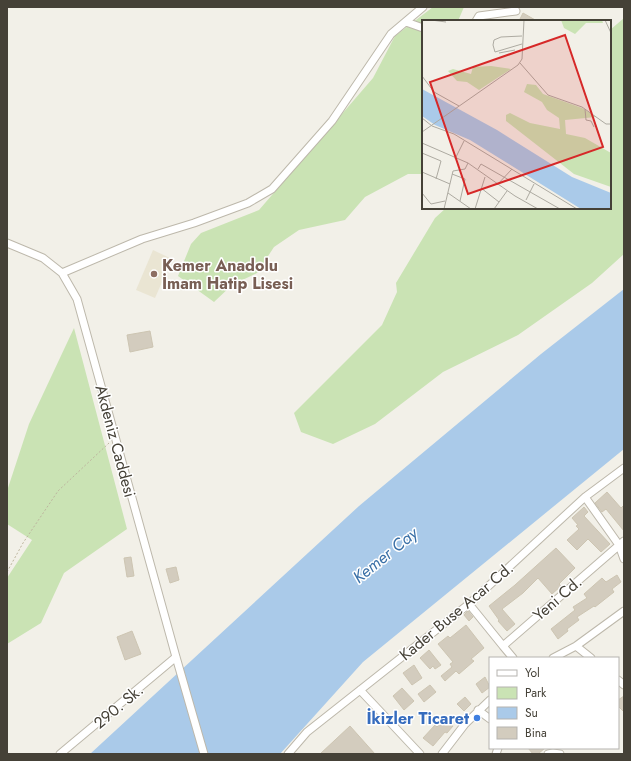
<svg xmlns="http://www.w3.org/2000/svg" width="631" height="761" viewBox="0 0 631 761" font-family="Jost,sans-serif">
  <rect width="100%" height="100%" fill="#f2f0e8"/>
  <path fill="#eae5d3" d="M153 250 172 259 155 298 136 290Z"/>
  <path fill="#cae3b4" d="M433 7H464L458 21H423V174H408L365 197 345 220 299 230 274 247 257 273 232 285 214 302 178 276 191 244 201 233 259 210 373 78 395 36Z
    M624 18V254L592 283 518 335 443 372 375 424 333 444 301 432 294 413 382 325 397 292 396 283 435 218 446 208H610V30Z
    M74 328 127 529 64 573 41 623 7 644V578L32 540 7 524V491L29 424Z"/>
  <path fill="#aacae9" d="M624 289V449L363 662 280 754H90L359 506 541 354Z"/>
  <path fill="#d3ccbe" stroke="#cdc5b2" d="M523 13 537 21H519Z
    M150 331 153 347 130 352 127 335Z
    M607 492 621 508 624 505V531L606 509 602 512 595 503Z
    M584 507 588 512 584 516 610 544 601 552 588 539 577 550 567 540 579 529 576 526 578 525 572 518Z
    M556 548 575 568 559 584 561 586 552 594 538 578 523 593 502 609 515 624 507 631 498 621 499 620 489 606 515 585Z
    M131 557 134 576 127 577 124 558Z
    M176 567 179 580 170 583 166 569Z
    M617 575 621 582 612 589 614 592 595 607 594 606 577 617 579 620 567 629 568 631 558 639 551 629 575 610 573 607 587 598 584 594 602 578 606 582Z
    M468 611 473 617 469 621 464 615Z
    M466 625 484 648 471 659 474 661 459 674 456 671 445 681 441 676 452 667 450 664 453 662 438 644 448 636 450 638Z
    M132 631 141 654 125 660 117 637Z
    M429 650 441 665 435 669 433 666 430 669 420 658Z
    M414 665 422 678 412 685 403 673Z
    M485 677 490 687 482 693 476 684Z
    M430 685 436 692 424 702 418 694Z
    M402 688 414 701 404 710 393 696Z
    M624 696V712L618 706V700Z
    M465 697 471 704 464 711 457 704Z
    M446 718 453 726 447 733 445 732 433 746 423 738 435 725 437 727Z
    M350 726 375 754H320Z
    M528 748H545L538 754H533Z"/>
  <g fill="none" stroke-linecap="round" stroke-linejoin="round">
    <g stroke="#bdb8ab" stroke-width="9">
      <path id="minor" d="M476 21 479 16 516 11
        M406 22 423 28
        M7 243 43 258 62 273 77 299 176 657 204 754
        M62 273 142 239 194 223 248 203 272 189 332 121 391 34 423 7
        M585 497 619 545 624 559
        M469 604 503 646
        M576 646 591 658
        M513 658 503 646 624 541
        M553 658 576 646 624 611
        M618 680 624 685
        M360 690 420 754
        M478 710 490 719
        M60 754 176 657
        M288 754 307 732 469 604 585 497 624 468
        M442 754 465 724 490 700
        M496 754 498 748
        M548 754 553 753 560 754"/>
    </g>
    <path stroke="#bdb59e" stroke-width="1" stroke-dasharray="2 2" stroke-linecap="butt" d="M7 572 23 543 58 491 109 443"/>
    <use href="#minor" stroke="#fff" stroke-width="7"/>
  </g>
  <circle fill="#8d6e63" stroke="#fff" stroke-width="1.5" cx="154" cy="274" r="4"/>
  <circle fill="#3f7fe0" stroke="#fff" stroke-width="1.5" cx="477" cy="718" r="4"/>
  <g text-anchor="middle" stroke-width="3" stroke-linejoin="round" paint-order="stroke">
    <g font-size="16" font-weight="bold" fill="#785e54" stroke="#fff" text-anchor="start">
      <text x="162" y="271">Kemer Anadolu<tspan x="162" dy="18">İmam Hatip Lisesi</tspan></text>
    </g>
    <g font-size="16" fill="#454137" stroke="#fff">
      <text transform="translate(116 441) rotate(75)" y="6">Akdeniz Caddesi</text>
      <text transform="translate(557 598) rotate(-41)" y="6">Yeni Cd.</text>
      <text transform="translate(456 611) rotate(-40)" y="6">Kader Buse Acar Cd.</text>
      <text transform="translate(118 706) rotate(-40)" y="6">290. Sk.</text>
    </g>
    <g font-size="16" font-weight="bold" fill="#366cbe" stroke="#fff" text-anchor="end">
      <text x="469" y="724">İkizler Ticaret</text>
    </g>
    <g font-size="17" font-style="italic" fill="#3a70a7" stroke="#fff">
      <text transform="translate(385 555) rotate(-39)" y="6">Kemer Cay</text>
    </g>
  </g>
  <g transform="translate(422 20)">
    <rect width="189" height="189" fill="#f2f0e8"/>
    <path d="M139 0H180L181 3H164L153 14 142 8ZM69 46 89 49 57 70 45 62 35 61 26 51 31 49 49 54 51 47ZM105 64 114 65 121 74 160 88 174 97 143 100 144 114 163 118 189 133V167L152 154 84 101V95L88 93 108 103 138 109 137 98 125 90 120 82 102 72Z" fill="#cae3b4"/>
    <path d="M0 69 75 110 150 157 189 173V189H159L48 120 13 105 0 96Z" fill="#aacae9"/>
    <path fill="none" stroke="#adaaa1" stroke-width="1" d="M9 0 24 2M183 0 189 13M100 24 73 32 71 25 72 20 79 17 100 16M77 33 93 30M98 43 126 75 160 87 184 104H189M0 56 12 72 37 86M163 89 164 100 169 101 172 107M0 98 10 106 32 114 155 189M0 112 96 45 100 39 102 0M0 123 46 143 93 176 116 189M0 133 19 141 14 159M33 139 42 121M56 149 59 144 138 189M0 152 28 164M30 154 43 159 38 181M75 165 90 149M59 168 77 182M0 173 9 184 23 181M26 173 49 189M104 180 112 164M22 189 31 151 43 149 46 143M53 189 63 157M72 189 85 171"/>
    <path fill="#d62828" fill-opacity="0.15" stroke="#d62828" stroke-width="2" d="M143 15 181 127 46 174 8 62Z"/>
    <rect width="189" height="189" fill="none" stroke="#454137" stroke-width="2"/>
  </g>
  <rect width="631" height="761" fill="none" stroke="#454137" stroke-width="16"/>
  <rect x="489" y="657" width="130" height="92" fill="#ffffff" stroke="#b5b3af"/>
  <rect x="497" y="670" width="20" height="6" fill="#ffffff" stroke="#b5b3af"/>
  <text x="525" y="677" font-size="12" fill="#454137">Yol</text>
  <rect x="497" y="687" width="20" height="12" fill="#cae3b4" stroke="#b5b3af"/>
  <text x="525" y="697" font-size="12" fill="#454137">Park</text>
  <rect x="497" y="707" width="20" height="12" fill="#aacae9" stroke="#b5b3af"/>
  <text x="525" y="717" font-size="12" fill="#454137">Su</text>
  <rect x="497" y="727" width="20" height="12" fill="#d3ccbe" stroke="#b5b3af"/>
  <text x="525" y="737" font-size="12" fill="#454137">Bina</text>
</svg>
